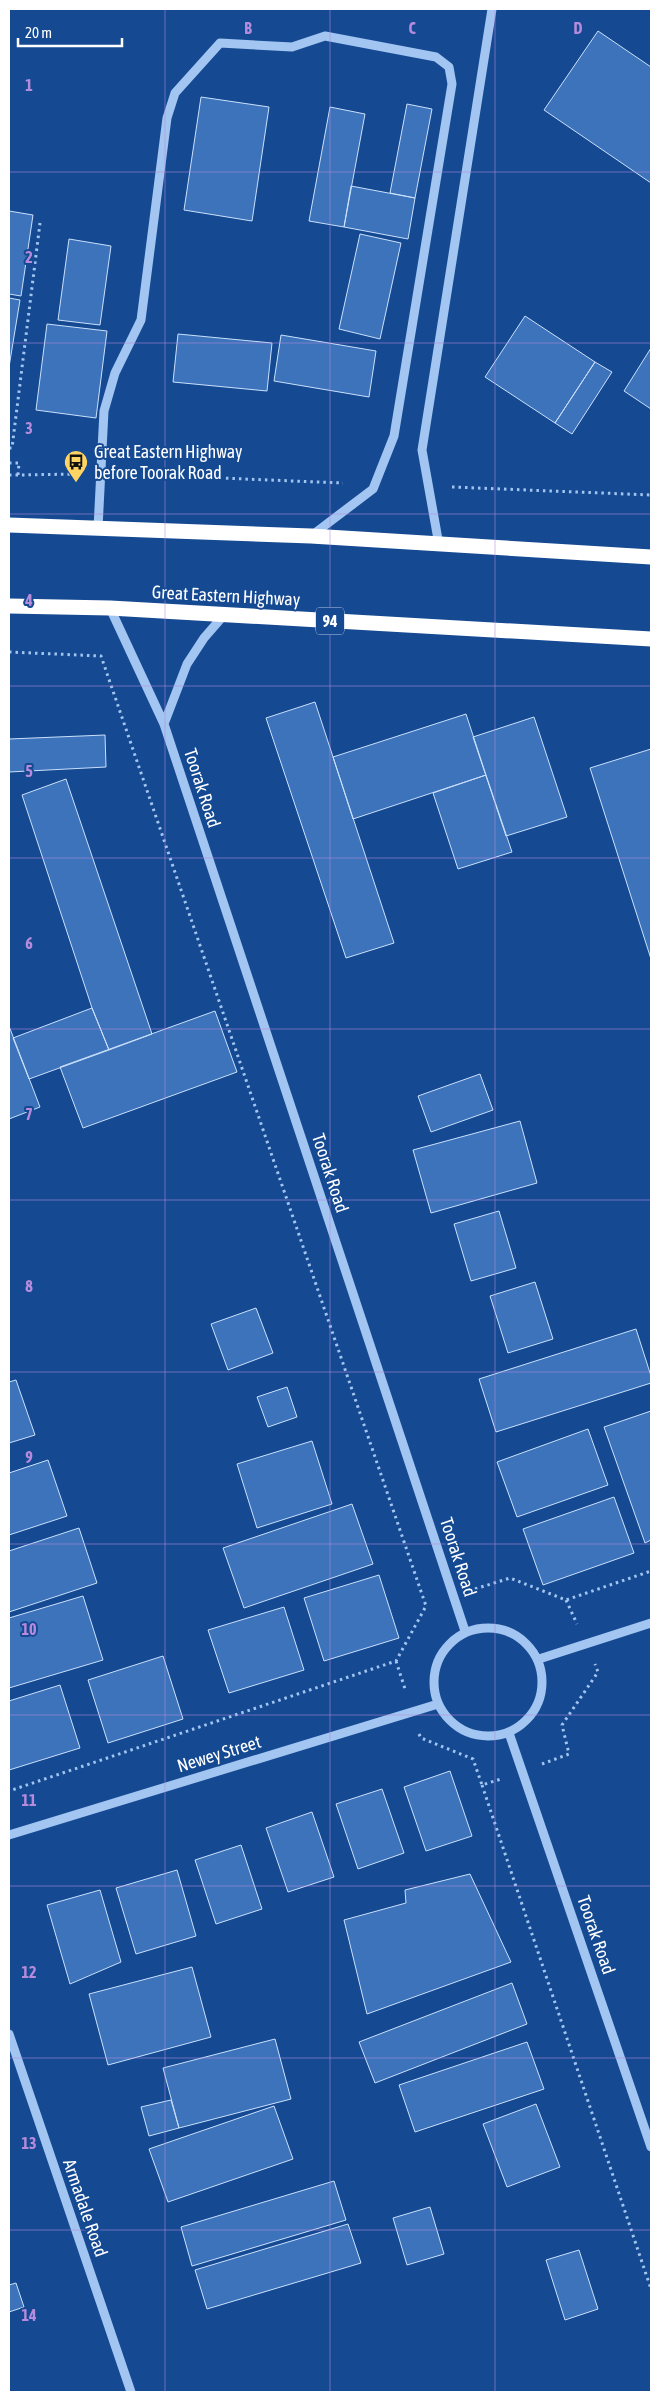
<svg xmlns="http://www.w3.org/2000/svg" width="660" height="2401" viewBox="0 0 660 2401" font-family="'Asap Condensed',sans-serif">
  <rect width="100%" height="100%" fill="#154a93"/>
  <path fill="#3d73bb" stroke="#cae0fc" d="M598 31 651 67V183L544 110Z
    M201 97 269 107 252 221 184 210Z
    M407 104 432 109 415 198 390 193Z
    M330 107 365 114 344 227 309 221Z
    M351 186 415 198 408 239 344 227Z
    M9 211 33 215 21 296 9 294Z
    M360 234 401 243 380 339 339 329Z
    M69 239 111 246 100 325 58 320Z
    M9 298 20 300 9 367Z
    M525 316 595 362 555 423 485 377Z
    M47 324 107 331 96 418 36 410Z
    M178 334 272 343 267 391 173 382Z
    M281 335 376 351 369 397 274 381Z
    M651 348V409L624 391Z
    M595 362 612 372 572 434 555 423Z
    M315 702 394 943 346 958 266 718Z
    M466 714 486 775 353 819 333 757Z
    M534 717 567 817 506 836 473 737Z
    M105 735 106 767 9 772V739Z
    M651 749V959L590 768Z
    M486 775 512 852 458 869 433 793Z
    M66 779 152 1034 109 1050 92 1008 22 795Z
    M92 1008 109 1050 29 1079 13 1038Z
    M215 1011 237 1072 83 1128 60 1067Z
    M9 1026 40 1107 9 1119Z
    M480 1074 493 1110 431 1132 418 1096Z
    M520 1121 537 1183 431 1213 413 1150Z
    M499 1211 516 1268 471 1281 454 1224Z
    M535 1282 553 1339 508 1353 490 1296Z
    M256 1308 273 1353 228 1370 211 1324Z
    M636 1329 651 1376V1383L496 1432 479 1379Z
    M16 1380 35 1435 9 1443V1382Z
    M287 1387 297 1417 268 1427 257 1397Z
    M651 1411V1540L645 1543 604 1427Z
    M588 1429 608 1485 517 1517 497 1462Z
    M312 1441 332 1504 257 1528 237 1464Z
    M48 1460 67 1516 9 1535V1473Z
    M614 1497 634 1553 543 1585 523 1529Z
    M352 1504 373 1564 244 1608 223 1548Z
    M79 1528 97 1583 9 1612V1551Z
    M379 1575 399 1638 324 1661 304 1598Z
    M83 1596 103 1660 9 1688V1618Z
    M284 1607 304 1670 229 1693 208 1630Z
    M163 1656 183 1719 108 1743 88 1680Z
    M60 1685 80 1748 9 1770V1701Z
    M450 1771 472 1836 426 1851 404 1787Z
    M382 1789 404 1853 358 1869 336 1804Z
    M312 1812 334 1877 288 1892 266 1828Z
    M241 1845 262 1909 216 1924 195 1860Z
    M177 1870 196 1936 136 1954 116 1888Z
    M470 1874 511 1962 367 2014 344 1920 406 1903 405 1890Z
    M100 1890 121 1962 70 1984 47 1905Z
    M192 1967 211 2037 108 2065 89 1994Z
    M512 1983 527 2024 375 2083 359 2042Z
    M275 2039 291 2099 179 2128 163 2068Z
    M527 2042 544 2089 415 2132 399 2085Z
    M171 2100 179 2128 149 2136 141 2107Z
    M536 2104 560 2167 507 2187 483 2124Z
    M274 2106 293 2159 168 2202 149 2149Z
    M334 2181 346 2220 192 2266 181 2227Z
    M430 2207 444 2254 407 2265 393 2218Z
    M348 2224 361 2263 207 2309 195 2270Z
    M579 2250 598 2309 565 2320 546 2260Z
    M16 2283 24 2307 9 2312V2285Z"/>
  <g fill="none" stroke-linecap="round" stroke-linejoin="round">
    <path stroke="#a3c5f1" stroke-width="3" stroke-dasharray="2.5 4" stroke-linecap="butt" d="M9 448H12L40 223
      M9 463H19L18 475 79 474
      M122 474 343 483
      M9 475H18
      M452 487 651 495
      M9 652 101 656 426 1606 396 1661 9 1791
      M475 1589 510 1578 566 1600 651 1571
      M566 1600 577 1624
      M396 1661 406 1692
      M419 1734 421 1738 473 1759 482 1785 501 1779
      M542 1764 569 1754 562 1725 598 1672 595 1664
      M482 1785 651 2289"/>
    <path stroke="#a3c5f1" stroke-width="9" d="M98 528 104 411 115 373 141 320 167 118 175 93 220 43 292 47 325 36 436 57 449 67 452 84 394 436 373 489 311 536
      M439 545 422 450 492 9
      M110 608 164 724 465 1631
      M164 724 187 664 204 638 224 615
      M434 1682a54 54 0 1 1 108 0a54 54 0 1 1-108 0Z
      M539 1659 651 1623
      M509 1733 651 2147
      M9 1835 438 1704
      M9 2034 131 2392"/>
    <path stroke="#fff" stroke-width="15" d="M9 525 311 536 651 557
      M9 606 110 608 651 639"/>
  </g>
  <path fill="none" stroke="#b68bdc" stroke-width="1" stroke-opacity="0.55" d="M165 9V2392M330 9V2392M495 9V2392M9 172H651M9 343H651M9 514H651M9 686H651M9 858H651M9 1029H651M9 1200H651M9 1372H651M9 1544H651M9 1715H651M9 1886H651M9 2058H651M9 2230H651"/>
  <defs>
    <g id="bus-pin" transform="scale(1.25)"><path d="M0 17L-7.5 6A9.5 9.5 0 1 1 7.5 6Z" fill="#ffd463" stroke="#154a93"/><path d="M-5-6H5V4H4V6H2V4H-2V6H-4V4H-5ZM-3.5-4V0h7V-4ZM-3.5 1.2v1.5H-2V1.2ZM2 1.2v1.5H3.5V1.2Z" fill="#111"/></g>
  </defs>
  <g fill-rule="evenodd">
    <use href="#bus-pin" x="76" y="462"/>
  </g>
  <g text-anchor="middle" stroke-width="4" stroke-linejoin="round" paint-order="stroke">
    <rect fill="#154a93" stroke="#b9c9df" stroke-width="1" x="316" y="607.5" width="28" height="27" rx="4"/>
    <g font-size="16" font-weight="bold" fill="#fff">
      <text x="330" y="627">94</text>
    </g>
    <g font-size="18" fill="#fff" stroke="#154a93" text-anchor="start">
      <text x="94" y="458">Great Eastern Highway<tspan x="94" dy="21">before Toorak Road</tspan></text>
    </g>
    <g font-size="18" fill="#fff" stroke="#154a93">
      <text transform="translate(226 596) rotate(3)" y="6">Great Eastern Highway</text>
      <text transform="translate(202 788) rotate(72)" y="6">Toorak Road</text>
      <text transform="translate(330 1173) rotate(72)" y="6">Toorak Road</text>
      <text transform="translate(458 1557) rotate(72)" y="6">Toorak Road</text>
      <text transform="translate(219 1754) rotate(-17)" y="6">Newey Street</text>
      <text transform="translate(596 1935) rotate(71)" y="6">Toorak Road</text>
      <text transform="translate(85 2208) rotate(71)" y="6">Armadale Road</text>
    </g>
  </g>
  <g font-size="16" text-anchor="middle" font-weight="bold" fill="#b68bdc" stroke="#154a93" stroke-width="4" stroke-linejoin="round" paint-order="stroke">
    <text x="248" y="34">B</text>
    <text x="412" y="34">C</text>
    <text x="578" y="34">D</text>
    <text x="29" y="91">1</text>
    <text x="29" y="263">2</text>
    <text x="29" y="434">3</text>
    <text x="29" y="606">4</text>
    <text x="29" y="777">5</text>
    <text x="29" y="949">6</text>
    <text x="29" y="1120">7</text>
    <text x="29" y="1292">8</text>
    <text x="29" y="1463">9</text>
    <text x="29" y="1635">10</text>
    <text x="29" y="1806">11</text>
    <text x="29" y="1978">12</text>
    <text x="29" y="2149">13</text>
    <text x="29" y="2321">14</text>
  </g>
  <rect width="660" height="2401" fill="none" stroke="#ffffff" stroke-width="20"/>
  <path d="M18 38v8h104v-8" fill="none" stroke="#ffffff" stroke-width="2.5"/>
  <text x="25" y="38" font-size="15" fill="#ffffff" stroke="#154a93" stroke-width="4" paint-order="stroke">20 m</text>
</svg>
